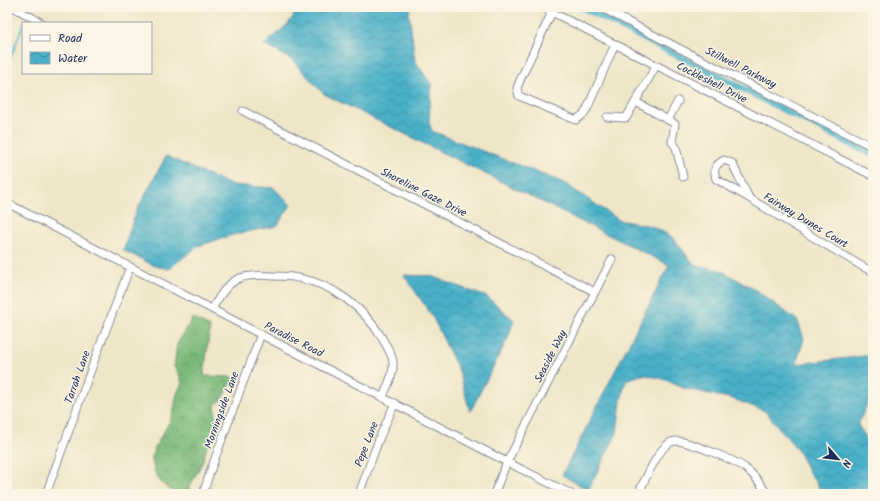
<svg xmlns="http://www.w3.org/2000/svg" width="880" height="501" viewBox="0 0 880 501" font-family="Kalam,sans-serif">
  <defs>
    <pattern id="forest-crowns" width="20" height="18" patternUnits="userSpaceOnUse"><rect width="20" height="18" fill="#79b878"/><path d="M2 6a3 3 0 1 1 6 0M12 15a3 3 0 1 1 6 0" fill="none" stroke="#629666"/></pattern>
    <pattern id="water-waves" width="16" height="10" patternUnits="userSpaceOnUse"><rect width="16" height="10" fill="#49b0c8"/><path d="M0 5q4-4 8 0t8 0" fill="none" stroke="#3c90a6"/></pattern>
  </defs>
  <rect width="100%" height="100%" fill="#fcf5e5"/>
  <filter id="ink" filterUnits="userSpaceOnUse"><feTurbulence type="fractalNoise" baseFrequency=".025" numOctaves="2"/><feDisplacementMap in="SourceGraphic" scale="8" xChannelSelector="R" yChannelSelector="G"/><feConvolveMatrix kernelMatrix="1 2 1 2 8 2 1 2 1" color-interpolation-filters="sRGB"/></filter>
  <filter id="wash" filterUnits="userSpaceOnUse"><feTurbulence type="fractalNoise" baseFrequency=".012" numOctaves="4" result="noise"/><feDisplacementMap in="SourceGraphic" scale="16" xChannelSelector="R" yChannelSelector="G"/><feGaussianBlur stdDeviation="0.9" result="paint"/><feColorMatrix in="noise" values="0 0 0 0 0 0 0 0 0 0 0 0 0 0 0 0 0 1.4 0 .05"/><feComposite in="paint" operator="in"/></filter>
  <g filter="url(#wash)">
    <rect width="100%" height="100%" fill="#efe6c8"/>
    <path fill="url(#forest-crowns)" stroke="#4a746b" d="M193 318 210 327 204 376 234 377 223 398 215 405 216 418 202 463 186 494C176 494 169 490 162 483 156 477 152 466 152 457 153 446 168 427 172 416 175 409 175 401 177 394 178 391 180 387 182 383L178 372 174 367 177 344Z"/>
    <path fill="url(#water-waves)" stroke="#327093" d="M300 7H411L409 12 415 61 431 84 429 122 432 131 564 183 619 220 651 226 671 236 694 264 722 271 756 290 798 321 804 339 796 364 873 355V397H870L858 425 873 448V494H822L815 480 810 474 797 449 765 411 733 399 683 388 663 379 646 375H641L626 380 621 401 617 433 588 490 562 475 669 265 324 94 291 59 264 45 287 25Z
      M166 156 231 185 274 188 291 205 277 226 236 234 198 246 169 269 155 266 123 250 136 212Z
      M404 275 431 276 487 297 514 320 508 338 470 412 459 371 432 316Z"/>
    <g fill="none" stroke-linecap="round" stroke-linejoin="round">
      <path stroke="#49b0c8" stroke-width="2" d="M29 8 30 7
        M24 23 25 21
        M7 68 23 25"/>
      <path stroke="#49b0c8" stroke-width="7" d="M582 7 873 155"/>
    </g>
  </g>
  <g filter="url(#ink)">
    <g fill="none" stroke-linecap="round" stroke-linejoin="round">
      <g stroke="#858a93" stroke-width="9">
        <path id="minor" d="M13 7 42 23
          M542 7 873 176
          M600 7C690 55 782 100 873 147
          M552 12 521 78 517 88 519 96 576 120 584 114 588 107 615 44
          M636 102 675 124 672 142 676 147 683 177
          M243 111 595 292
          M607 117 626 118 656 66
          M668 120 678 101
          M724 160 732 163 749 198 716 179C713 168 715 165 724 160Z
          M749 198 816 239 865 268 873 271
          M7 203 507 462 571 494
          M212 309C219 297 227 283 240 278 250 275 263 275 274 276 282 276 290 276 298 278 333 284 364 308 382 338 386 346 393 354 393 363 394 375 387 386 383 397
          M46 494 96 356 130 267
          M203 494 210 472 261 334
          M359 494 379 439 395 403
          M494 494 507 462 612 259
          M638 494C644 482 658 450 668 444 670 442 674 441 677 441 687 441 737 461 745 468 755 475 761 484 767 494"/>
      </g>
      <use href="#minor" stroke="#fff" stroke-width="7"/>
    </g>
  </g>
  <g text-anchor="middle" stroke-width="3" stroke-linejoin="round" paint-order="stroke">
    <g font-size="11" fill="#1b2f5e" stroke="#fcf5e5">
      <text transform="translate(741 67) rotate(27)" y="4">Stillwell Parkway</text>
      <text transform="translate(712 82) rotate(27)" y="4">Cockleshell Drive</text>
      <text transform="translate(424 192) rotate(27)" y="4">Shoreline Gaze Drive</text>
      <text transform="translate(806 220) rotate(31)" y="4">Fairway Dunes Court</text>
      <text transform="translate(294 339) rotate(27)" y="4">Paradise Road</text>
      <text transform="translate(550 356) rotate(-63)" y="4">Seaside Way</text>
      <text transform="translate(77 377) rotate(-70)" y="4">Tarrah Lane</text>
      <text transform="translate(221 410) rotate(-70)" y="4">Morningside Lane</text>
      <text transform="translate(366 444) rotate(-69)" y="4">Pepe Lane</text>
    </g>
  </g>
  <rect width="880" height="501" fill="none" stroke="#fcf5e5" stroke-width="24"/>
  <rect x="22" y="22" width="130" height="52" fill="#fcf5e5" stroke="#a2a6af"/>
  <rect x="30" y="35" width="20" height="6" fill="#ffffff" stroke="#a2a6af"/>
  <text x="58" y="42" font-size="12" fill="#1b2f5e">Road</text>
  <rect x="30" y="52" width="20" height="12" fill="url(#water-waves)" stroke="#a2a6af"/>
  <text x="58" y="62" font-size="12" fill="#1b2f5e">Water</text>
  <g transform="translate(838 459) rotate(118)" stroke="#fcf5e5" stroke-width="3" paint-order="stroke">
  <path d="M0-3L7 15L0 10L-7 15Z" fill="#1b2f5e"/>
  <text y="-6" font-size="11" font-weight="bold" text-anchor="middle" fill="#1b2f5e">N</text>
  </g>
</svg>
